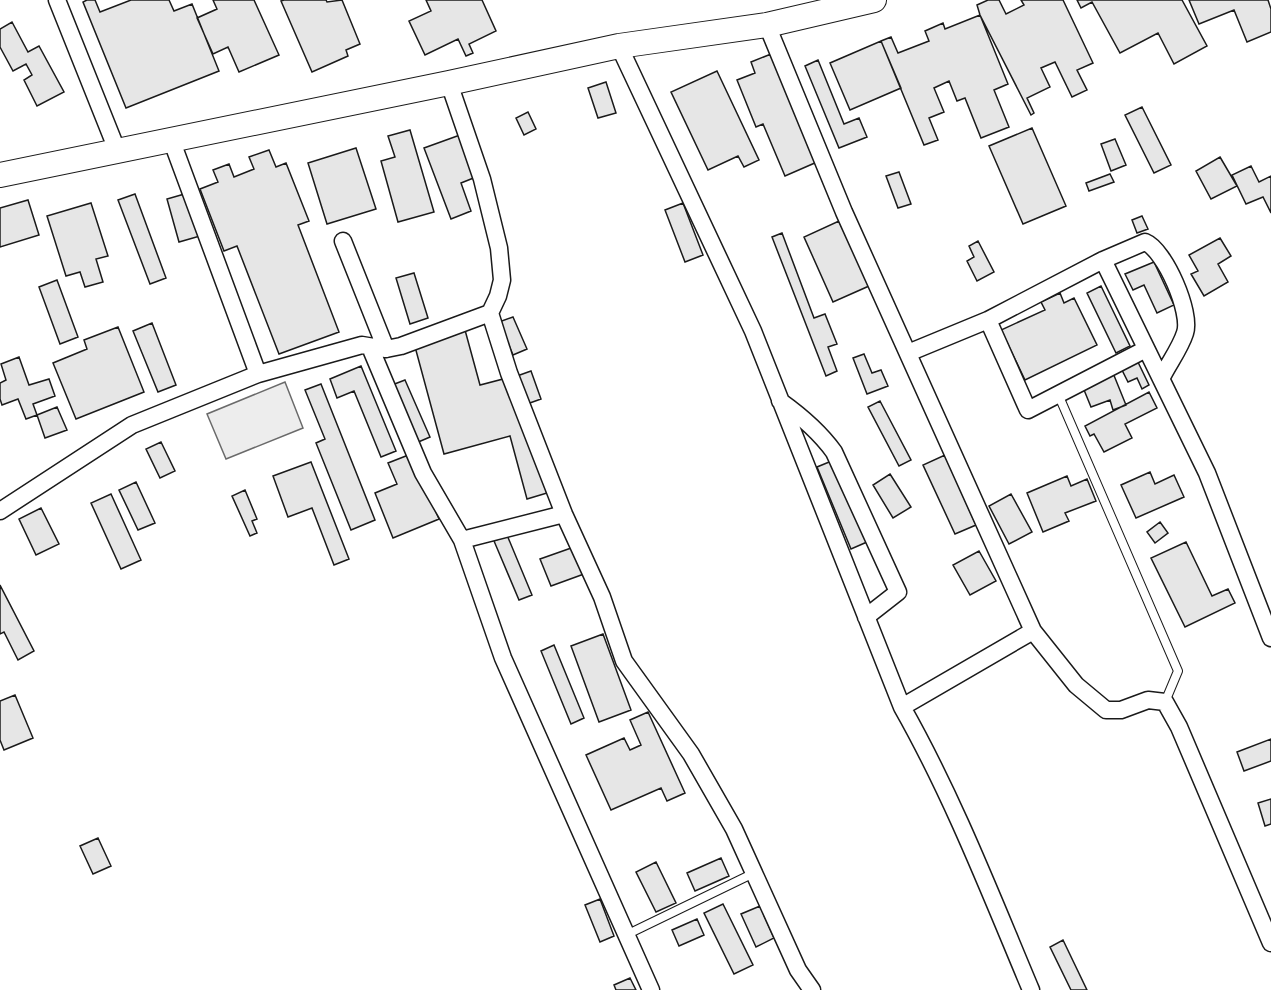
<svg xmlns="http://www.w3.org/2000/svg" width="1271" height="990" viewBox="0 0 1271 990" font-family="Mulish,sans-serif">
  <rect width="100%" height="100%" fill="#fff"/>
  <path fill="#ededed" stroke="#6a6a6a" stroke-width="1.5" d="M285 382 303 428 226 459 207 414Z"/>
  <path fill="#e6e6e6" stroke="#1a1a1a" stroke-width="1.5" d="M87 0H95L100 12 131 0H169L174 11 192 4 219 71 126 108 83 2Z
    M213 0H254L279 55 239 72 228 47 213 54 197 18 217 9Z
    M284 0H326L327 2 342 0 360 44 346 50 348 56 312 72 281 1Z
    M426 0H482L496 31 469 44 473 53 466 56 458 39 425 55 409 21 431 11Z
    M988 0H999L1006 14 1024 5 1021 0H1063L1093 63 1077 70 1087 90 1072 97 1055 62 1041 68 1050 87 1027 98 1034 113 1031 115 980 15 977 5Z
    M1077 0H1182L1207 46 1174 64 1158 33 1120 53 1092 2 1081 8Z
    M1189 0H1268L1271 9V32L1247 42 1234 10 1199 24Z
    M980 15 1008 84 994 90 1009 127 981 138 965 98 957 101 949 81 934 88 944 112 929 118 938 140 924 145 881 41 891 37 898 53 929 41 925 31 943 23 945 29Z
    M12 22 28 52 39 46 64 92 37 106 24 80 32 75 26 64 13 71 0 47V29Z
    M881 41 901 88 850 110 830 63Z
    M771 54 817 162 785 176 763 124 756 127 737 80 755 73 751 62Z
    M818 60 844 124 859 118 867 137 839 148 805 66Z
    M717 71 759 160 744 167 738 156 708 170 671 92Z
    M606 82 616 113 598 118 588 88Z
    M1142 107 1171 165 1154 173 1125 115Z
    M528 112 536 129 524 135 516 118Z
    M1032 128 1066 206 1023 224 989 146Z
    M410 130 434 212 398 222 381 161 395 157 388 136Z
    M460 135 476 177 461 183 471 211 451 219 424 148Z
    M1115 139 1126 165 1111 171 1101 144Z
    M356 148 376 209 327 224 308 163Z
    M269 150 276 167 286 163 309 221 298 225 339 332 279 354 237 246 224 251 200 189 218 182 213 170 229 164 234 177 254 169 249 157Z
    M1220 157 1237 186 1211 199 1196 171Z
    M1251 166 1259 182 1271 176V213L1263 197 1246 204 1232 175Z
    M899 172 911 204 898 208 886 176Z
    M1110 174 1114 182 1089 191 1086 183Z
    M188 193 200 236 179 242 167 199Z
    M135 194 166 278 150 284 118 200Z
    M28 200 39 235 0 247V208Z
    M91 203 108 256 96 259 103 282 85 287 80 272 66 276 47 216Z
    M683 203 703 255 685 262 665 210Z
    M1142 216 1148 229 1137 233 1132 220Z
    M839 221 869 286 833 302 804 237Z
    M782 233 814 318 825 314 837 344 828 347 837 371 826 376 772 237Z
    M1220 238 1231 256 1218 264 1228 282 1204 296 1191 274 1198 271 1189 255Z
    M978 241 994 272 977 281 967 261 974 257 969 246Z
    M1154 262 1174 305 1157 313 1144 285 1133 290 1125 274Z
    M414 273 428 318 410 324 396 278Z
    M57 280 78 337 60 344 39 287Z
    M1101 286 1130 346 1116 353 1087 293Z
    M1060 293 1064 303 1074 298 1097 345 1025 380 1001 330 1045 310 1041 302Z
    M513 317 527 349 513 355 499 322Z
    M152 323 176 385 158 392 133 331Z
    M118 327 144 392 76 419 53 363 87 349 84 340Z
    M465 330 480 385 507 378 547 493 527 499 510 436 444 454 414 343Z
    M864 354 872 373 881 370 888 386 867 394 853 358Z
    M19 357 29 385 49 379 55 396 33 404 37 415 26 419 18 399 2 405 0 399V383L6 380 1 364Z
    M1136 358 1149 385 1142 389 1137 378 1128 382 1120 366Z
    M361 366 396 451 381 457 354 391 337 398 330 379Z
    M531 371 541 399 527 404 517 376Z
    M1113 373 1126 405 1113 410 1110 400 1091 407 1082 385Z
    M405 380 430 437 416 443 392 385Z
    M321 384 375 520 351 530 316 443 325 439 305 390Z
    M1149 392 1157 408 1125 424 1132 438 1104 452 1094 434 1090 436 1085 426Z
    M880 401 911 460 899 466 868 407Z
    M57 407 67 430 45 438 37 415Z
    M161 442 175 471 160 478 146 449Z
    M411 454 439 519 393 538 375 493 397 484 388 463Z
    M945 455 976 525 955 534 923 465Z
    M834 460 867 542 851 549 817 467Z
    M311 462 349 559 334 565 312 508 288 517 273 476Z
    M1150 472 1155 484 1174 475 1184 497 1136 518 1121 485Z
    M890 474 911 507 893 518 873 485Z
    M1067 476 1071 486 1087 479 1096 501 1065 513 1069 521 1043 532 1027 493Z
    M136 482 155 523 138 530 119 490Z
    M245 490 257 519 252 521 257 533 250 536 232 496Z
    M111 494 141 560 121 569 91 503Z
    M1011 494 1032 532 1009 544 989 506Z
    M41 508 59 544 36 555 19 519Z
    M1160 522 1168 533 1155 543 1147 532Z
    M507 535 532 595 519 600 494 541Z
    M1186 542 1212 596 1228 589 1235 603 1185 627 1151 558Z
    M574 547 584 574 551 586 540 559Z
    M979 551 996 581 970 595 953 565Z
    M0 585 34 651 18 660 4 632 0 634Z
    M603 634 631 710 599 722 571 646Z
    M554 645 584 718 571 724 541 651Z
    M15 695 33 738 4 750 0 740V701Z
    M648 712 685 793 667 801 661 788 611 810 586 755 624 738 630 750 641 745 630 720Z
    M1271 739V761L1244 771 1237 752Z
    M1271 799V824L1265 826 1258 803Z
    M98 838 111 866 93 874 80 846Z
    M721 858 729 876 695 891 687 873Z
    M656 862 676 903 656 912 636 872Z
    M600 899 614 936 600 942 585 905Z
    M723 904 753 965 734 974 704 913Z
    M760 906 774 938 756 947 741 914Z
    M697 919 704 935 679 946 672 930Z
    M1063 940 1087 990H1071L1050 947Z
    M630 978 636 990H616L614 985Z"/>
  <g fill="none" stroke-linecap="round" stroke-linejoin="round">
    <g stroke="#1a1a1a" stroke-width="10">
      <path id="service" d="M1058 394 1178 671 1165 702
        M626 935 754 873"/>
    </g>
    <g stroke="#1a1a1a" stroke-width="19">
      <path id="minor" d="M57 0 117 150
        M767 25 844 212 1033 631 1076 685 1106 710H1121L1148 700 1165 702 1179 727 1271 943
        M619 46 753 331 902 707C953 797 991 895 1031 990
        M449 83 482 179 499 248 502 280 498 296 490 313 509 373 564 514 602 597 624 661 691 754 734 829 798 970 812 990
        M171 139 258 374
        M343 241 386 349
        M1103 260 1207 473 1271 638
        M988 320 1028 410 1146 349
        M370 347 423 473 462 540 503 658 651 990
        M908 353 988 320 1103 260 1145 242C1165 250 1192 313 1185 333 1180 349 1168 364 1161 379
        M780 401C801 416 819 431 834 452L898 592 866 617
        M0 511 132 425 258 374 362 345 386 349 401 346 490 313
        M462 540 564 514
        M902 707 1033 631"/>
    </g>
    <g stroke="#1a1a1a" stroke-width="26">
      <path id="secondary" d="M0 175 449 83 619 46 767 25 874 0"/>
    </g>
    <use href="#service" stroke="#fff" stroke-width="8"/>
    <use href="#minor" stroke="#fff" stroke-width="16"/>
    <use href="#secondary" stroke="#fff" stroke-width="24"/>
  </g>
</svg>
